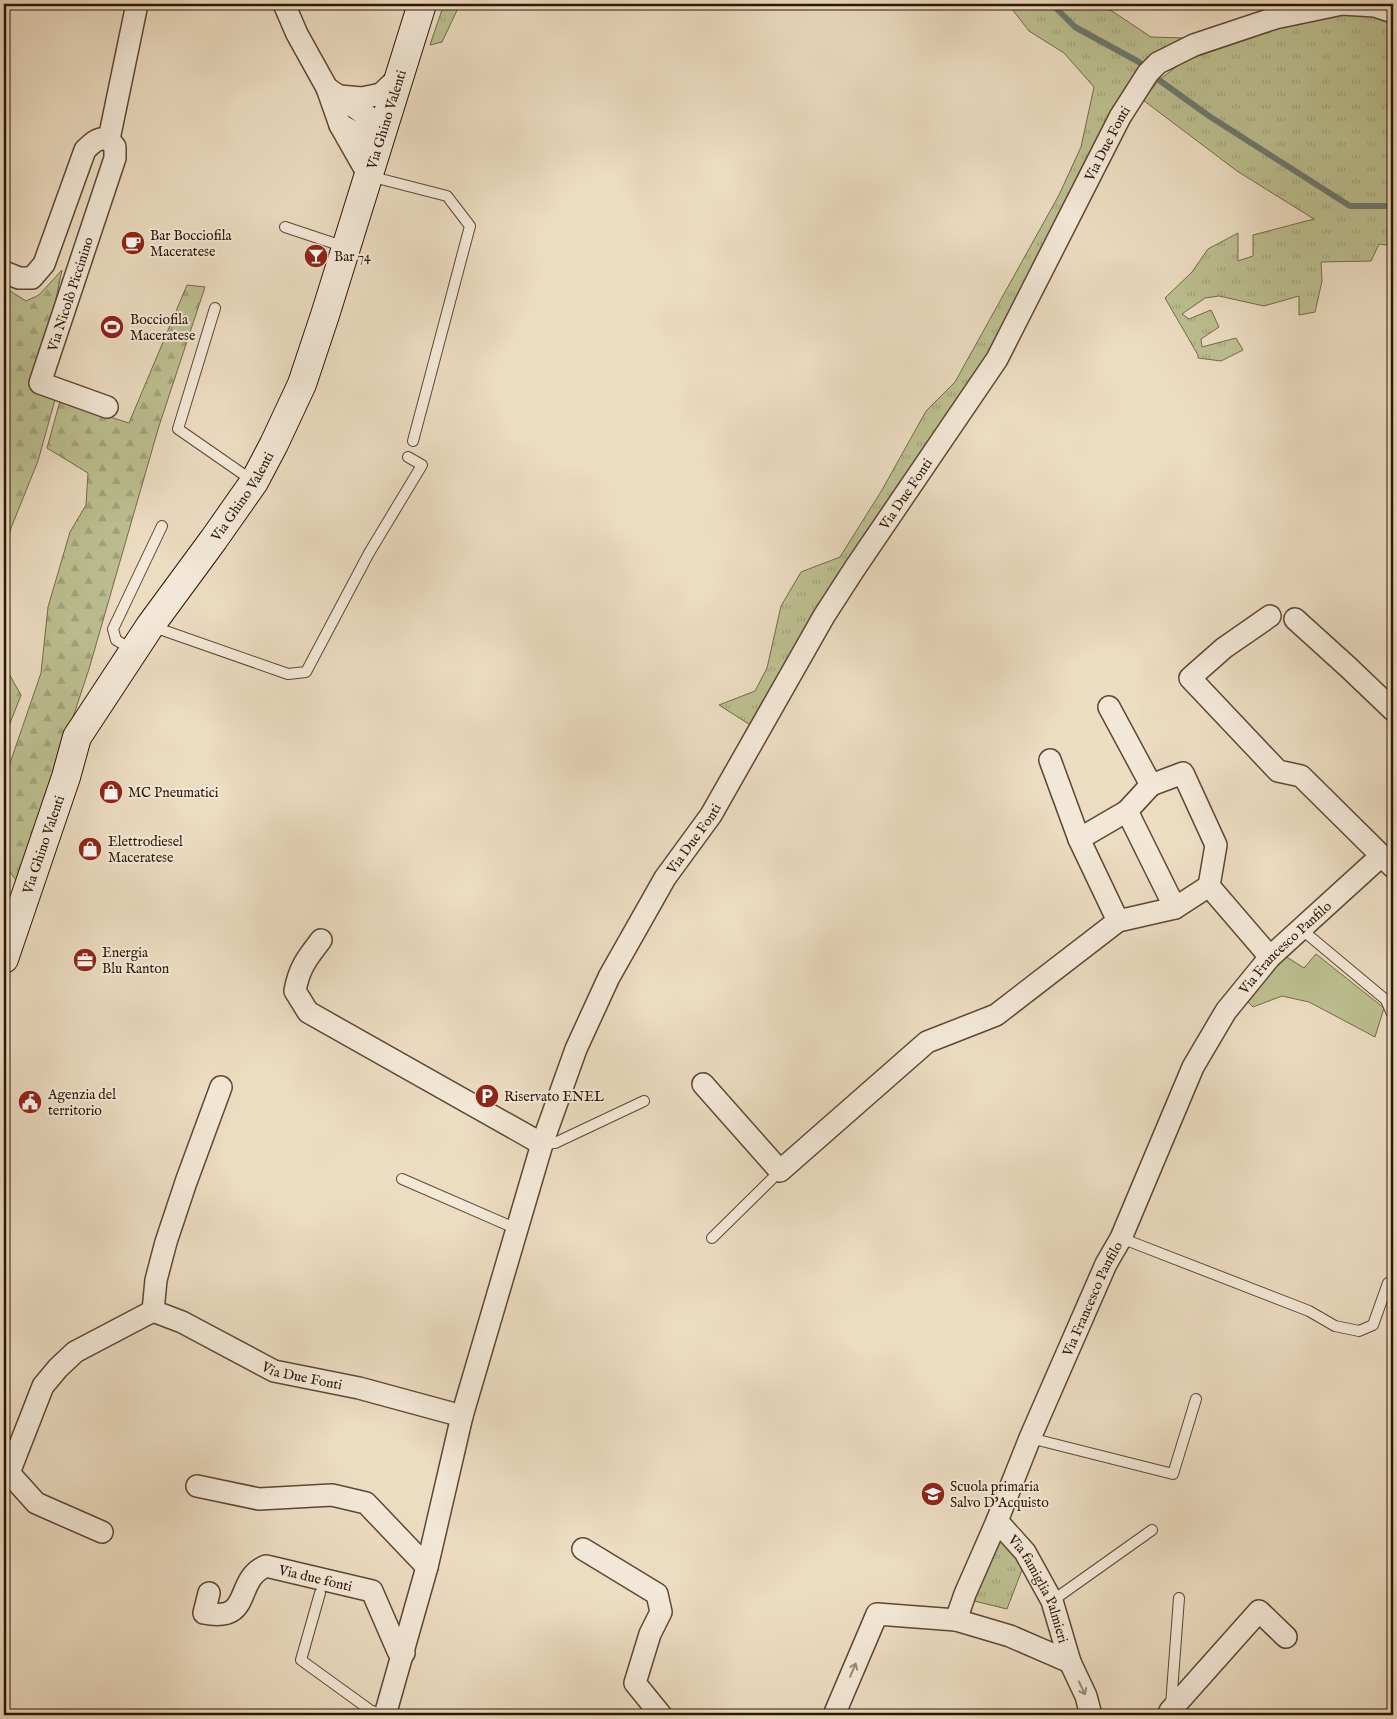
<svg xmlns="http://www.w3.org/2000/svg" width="1397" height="1719" viewBox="0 0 1397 1719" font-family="'IM FELL English',serif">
  <defs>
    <pattern id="grass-tufts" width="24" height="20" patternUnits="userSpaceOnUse" patternTransform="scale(1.25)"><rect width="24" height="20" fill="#bcbf90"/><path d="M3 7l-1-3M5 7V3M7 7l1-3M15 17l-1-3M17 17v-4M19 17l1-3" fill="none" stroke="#a2a37b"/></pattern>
    <pattern id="forest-firs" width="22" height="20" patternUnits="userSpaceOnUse" patternTransform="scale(1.25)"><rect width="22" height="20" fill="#bcbf90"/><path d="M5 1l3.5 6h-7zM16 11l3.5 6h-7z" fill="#a2a37b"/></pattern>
  </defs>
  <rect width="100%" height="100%" fill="#ecdcc2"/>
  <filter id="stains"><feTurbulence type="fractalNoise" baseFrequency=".004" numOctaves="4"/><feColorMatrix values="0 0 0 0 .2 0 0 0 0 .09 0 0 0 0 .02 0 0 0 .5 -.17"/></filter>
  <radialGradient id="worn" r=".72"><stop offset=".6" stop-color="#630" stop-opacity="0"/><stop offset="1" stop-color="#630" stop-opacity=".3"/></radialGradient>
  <path fill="url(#grass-tufts)" stroke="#746a4b" d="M444 4H460L442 42 430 45Z
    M1008 4H1094L1112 11 1151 37 1186 38 1158 52 1017 307 755 728 719 705 755 691 767 668 781 606 801 572 840 557 882 490 926 411 955 382 1059 195 1081 147 1094 87 1064 53 1029 31Z
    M1363 11 1393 20V246L1379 244 1371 261 1321 262 1322 281 1315 312 1299 315V296L1264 306 1219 296 1205 298 1182 314 1189 319 1211 310 1219 327 1201 339 1202 347 1236 338 1243 350 1221 361 1198 358V355L1165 298 1192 272 1208 249 1238 233V261L1253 256V235L1314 219 1237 171 1143 100 1159 80 1184 61 1326 12Z
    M997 1535 1009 1538 1022 1570 1007 1609 974 1601Z"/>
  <path fill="url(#forest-firs)" stroke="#746a4b" d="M62 270 38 385 56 396 38 461 11 528 4 555V287L26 301 39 295Z
    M187 285 205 287 159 426 89 669 18 883 4 864V798L8 769 41 673 48 607 70 532 86 505 88 473 47 448 60 401 129 423Z
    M4 665 21 695 4 739Z"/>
  <path fill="#bcbf90" stroke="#746a4b" d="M1316 954 1384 1008 1375 1037 1309 1002 1282 996 1253 1007 1247 1001 1285 956 1304 968Z"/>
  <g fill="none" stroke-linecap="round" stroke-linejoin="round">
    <path stroke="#6e796f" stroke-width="6" d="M1052 4 1075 27 1139 62 1144 67
      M1159 80 1209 116 1350 206H1393"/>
    <g stroke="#5d4835" stroke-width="12">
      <path id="service" d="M369 176 447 196 470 226 413 441
        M285 227 345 247
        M215 308 178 429 253 481
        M151 626 288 674 306 672 369 553 422 465 408 457
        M133 650 116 640 113 629 162 526
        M1301 929 1386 1000 1393 1016
        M542 1144 555 1143 644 1101
        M402 1179 517 1229
        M712 1238 780 1171
        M1121 1238 1309 1311 1335 1326 1359 1331 1373 1325 1388 1283
        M1030 1438 1173 1474 1196 1399
        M320 1593 301 1660 370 1710 382 1715
        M1052 1601 1152 1530
        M1171 1705 1179 1598"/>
    </g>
    <g stroke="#5d4835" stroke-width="24">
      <g id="minor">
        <path d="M284 4 297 34 327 88 340 125 369 176"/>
        <path d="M327 88 376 122 381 134 360 135 340 125"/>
        <path d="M339 96 362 98 381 94 399 77"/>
        <path d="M109 139 137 4"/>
        <path d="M4 272 19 278H32L44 264 85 150C92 143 98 137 109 139L115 147V158L40 383 107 407"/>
        <path d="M1270 616 1224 648 1190 678 1278 771 1301 776 1393 867"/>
        <path d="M1295 619 1348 667 1393 710"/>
        <path d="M1109 707 1151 785 1127 811"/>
        <path d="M1050 760 1079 839 1118 921"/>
        <path d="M1151 785 1183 773 1216 845 1209 886"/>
        <path d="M1079 839 1127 811 1175 908"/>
        <path d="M321 940C307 958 299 968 295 991L308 1012 542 1144"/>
        <path d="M703 1084 780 1171 927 1042 996 1015 1118 921 1175 908 1209 886 1270 957"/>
        <path d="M153 1311 156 1280 166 1242 186 1182 221 1087"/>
        <path d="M4 1472 9 1473 36 1503 102 1532"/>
        <path id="s1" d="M9 1473 43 1386 58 1368 75 1352 153 1311 182 1322 274 1371 359 1388 462 1416"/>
        <path d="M197 1486 259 1499 332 1495 366 1503 427 1567"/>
        <path id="s2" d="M997 1521 1025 1552 1052 1601 1070 1662 1086 1696 1091 1715"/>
        <path d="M583 1549 657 1594 661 1612 650 1634 635 1683 661 1715"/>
        <path id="s3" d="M209 1593 204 1613C254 1623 233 1580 266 1566L372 1591 398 1651 404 1653"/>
        <path id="s4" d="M956 1620 965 1594 997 1521 1030 1438 1106 1264 1121 1238 1193 1067 1226 1011 1270 957 1381 856"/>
        <path id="s5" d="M385 1715 427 1567 462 1416 542 1144 576 1049 609 977 665 878 711 815 824 616 855 568 997 359 1120 117 1148 73 1158 63 1194 45 1275 18 1342 4 1375 6 1393 12"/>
        <path d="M834 1715 877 1614 956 1620 1010 1636 1070 1662"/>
        <path d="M1169 1715 1170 1711 1259 1611 1286 1637"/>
      </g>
    </g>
    <g stroke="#2d1606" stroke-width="30">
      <g id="secondary">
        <path id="s6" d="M4 959 66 777 77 737 150 626 214 539 254 482 274 444 302 384 325 315 422 4"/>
      </g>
    </g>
    <use href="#service" stroke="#f3e8d7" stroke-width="10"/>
    <use href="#minor" stroke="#f3e8d7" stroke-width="21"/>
    <use href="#secondary" stroke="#f3e8d7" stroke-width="28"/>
  </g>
  <defs><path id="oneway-shaft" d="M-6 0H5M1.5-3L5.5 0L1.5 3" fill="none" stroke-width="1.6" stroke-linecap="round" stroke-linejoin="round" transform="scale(1.25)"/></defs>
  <g stroke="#9a8a79">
    <use href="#oneway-shaft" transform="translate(853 1670) rotate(-67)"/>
    <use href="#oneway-shaft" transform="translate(1082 1688) rotate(65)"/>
  </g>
  <defs>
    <g id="cafe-disc" transform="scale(1.25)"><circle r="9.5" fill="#8f2418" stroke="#f3e8d7"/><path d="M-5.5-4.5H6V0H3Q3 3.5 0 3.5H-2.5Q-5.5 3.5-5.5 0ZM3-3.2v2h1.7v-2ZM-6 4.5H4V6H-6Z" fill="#fff"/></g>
    <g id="bar-disc" transform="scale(1.25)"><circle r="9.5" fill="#8f2418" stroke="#f3e8d7"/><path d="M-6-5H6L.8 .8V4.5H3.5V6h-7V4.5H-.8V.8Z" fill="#fff"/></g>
    <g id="stadium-disc" transform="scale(1.25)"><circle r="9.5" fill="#8f2418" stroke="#f3e8d7"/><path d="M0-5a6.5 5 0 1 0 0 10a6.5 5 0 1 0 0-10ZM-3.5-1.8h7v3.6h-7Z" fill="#fff"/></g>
    <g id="shop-disc" transform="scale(1.25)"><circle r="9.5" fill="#8f2418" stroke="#f3e8d7"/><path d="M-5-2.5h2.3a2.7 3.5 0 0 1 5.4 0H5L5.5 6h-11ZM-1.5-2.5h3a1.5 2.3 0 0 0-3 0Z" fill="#fff"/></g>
    <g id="office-disc" transform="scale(1.25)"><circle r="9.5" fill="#8f2418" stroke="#f3e8d7"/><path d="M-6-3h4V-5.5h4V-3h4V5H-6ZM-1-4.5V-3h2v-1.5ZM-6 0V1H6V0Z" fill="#fff"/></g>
    <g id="parking-disc" transform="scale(1.25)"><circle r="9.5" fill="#8f2418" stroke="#f3e8d7"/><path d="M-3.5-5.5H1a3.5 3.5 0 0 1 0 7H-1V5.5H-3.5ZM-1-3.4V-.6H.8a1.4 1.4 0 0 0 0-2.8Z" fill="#fff"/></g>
    <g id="civic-disc" transform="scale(1.25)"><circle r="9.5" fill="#8f2418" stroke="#f3e8d7"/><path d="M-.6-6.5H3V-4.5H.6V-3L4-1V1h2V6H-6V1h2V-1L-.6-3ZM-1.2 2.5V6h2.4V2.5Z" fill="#fff"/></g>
    <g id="school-disc" transform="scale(1.25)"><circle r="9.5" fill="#8f2418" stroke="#f3e8d7"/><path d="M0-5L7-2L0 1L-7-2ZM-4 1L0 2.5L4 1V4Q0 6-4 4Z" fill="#fff"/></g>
  </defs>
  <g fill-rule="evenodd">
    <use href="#cafe-disc" x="133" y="243"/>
    <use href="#bar-disc" x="316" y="256"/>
    <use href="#stadium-disc" x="112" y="327"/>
    <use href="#shop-disc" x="111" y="792"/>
    <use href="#shop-disc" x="90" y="849"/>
    <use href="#office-disc" x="85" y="960"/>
    <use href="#parking-disc" x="487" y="1096"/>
    <use href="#civic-disc" x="30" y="1102"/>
    <use href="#school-disc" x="933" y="1494"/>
  </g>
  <g text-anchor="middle" stroke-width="4" stroke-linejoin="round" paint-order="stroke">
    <g font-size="14" fill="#2d1606" stroke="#f3e8d7">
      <text dy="5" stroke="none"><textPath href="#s6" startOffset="931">Via Ghino Valenti</textPath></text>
      <text dy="5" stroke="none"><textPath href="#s5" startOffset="1745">Via Due Fonti</textPath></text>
      <text transform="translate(70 294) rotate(-72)" y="5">Via Nicolò Piccinino</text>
      <text dy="5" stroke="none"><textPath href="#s5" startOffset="1340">Via Due Fonti</textPath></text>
      <text dy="5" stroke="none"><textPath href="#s6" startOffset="526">Via Ghino Valenti</textPath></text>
      <text dy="5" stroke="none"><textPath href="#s5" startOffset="935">Via Due Fonti</textPath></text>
      <text dy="5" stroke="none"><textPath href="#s6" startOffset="121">Via Ghino Valenti</textPath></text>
      <text dy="5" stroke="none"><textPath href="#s4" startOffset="754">Via Francesco Panfilo</textPath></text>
      <text dy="5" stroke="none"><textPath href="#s4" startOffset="349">Via Francesco Panfilo</textPath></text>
      <text dy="5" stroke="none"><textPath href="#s1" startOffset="392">Via Due Fonti</textPath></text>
      <text dy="5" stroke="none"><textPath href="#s3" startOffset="158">Via due fonti</textPath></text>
      <text dy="5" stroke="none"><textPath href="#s2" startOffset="81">Via famiglia Palmieri</textPath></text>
    </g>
    <g font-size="14" fill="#2d1606" stroke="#f3e8d7" text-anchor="start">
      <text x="150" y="240">Bar Bocciofila<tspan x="150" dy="16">Maceratese</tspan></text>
      <text x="334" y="261">Bar 74</text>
      <text x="130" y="324">Bocciofila<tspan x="130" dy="16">Maceratese</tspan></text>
      <text x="128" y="797">MC Pneumatici</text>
      <text x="108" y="846">Elettrodiesel<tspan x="108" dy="16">Maceratese</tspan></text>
      <text x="102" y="957">Energia<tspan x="102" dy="16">Blu Ranton</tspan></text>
      <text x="48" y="1099">Agenzia del<tspan x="48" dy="16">territorio</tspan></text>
      <text x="504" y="1101">Riservato ENEL</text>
      <text x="950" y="1491">Scuola primaria<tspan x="950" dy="16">Salvo D'Acquisto</tspan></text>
    </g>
  </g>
  <rect width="1397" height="1719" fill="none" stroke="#ecdcc2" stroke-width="20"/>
  <rect x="5" y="5" width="1387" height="1709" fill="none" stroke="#2d1606" stroke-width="2.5"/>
  <rect x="10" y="10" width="1377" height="1699" fill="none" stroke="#2d1606"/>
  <rect width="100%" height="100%" filter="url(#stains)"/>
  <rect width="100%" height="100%" fill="url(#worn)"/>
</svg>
